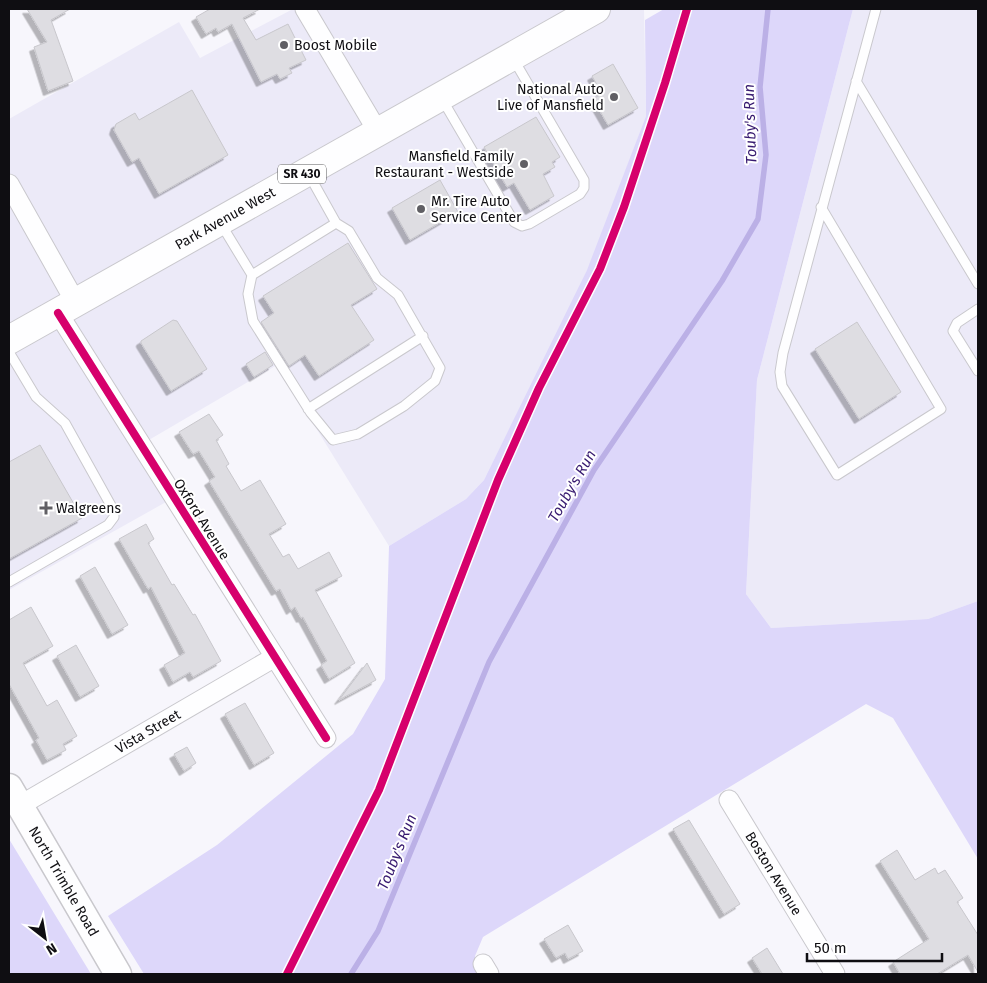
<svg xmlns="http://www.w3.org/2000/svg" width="987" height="983" viewBox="0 0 987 983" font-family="'Fira Sans',sans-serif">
  <defs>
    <filter id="shadow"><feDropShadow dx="-4.5" dy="4.5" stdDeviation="0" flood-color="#0004"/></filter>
  </defs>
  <rect width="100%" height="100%" fill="#f7f6fc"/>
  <path fill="#eceaf8" d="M293 9H644L646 116 594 255 566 316 484 480 466 499 389 546 277 365 142 444 175 497 9 590V119L179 22 200 58Z
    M853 9H978V601L928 619 771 628 746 594 757 380Z"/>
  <path fill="#ddd7fa" d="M664 9H853L757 380 746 594 771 628 928 619 978 601V859L893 718 866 704 483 937 475 956 477 974H144L108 916 217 845 353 734 385 679 389 546 466 499 484 480 587 270 646 116 645 20Z
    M9 839 91 974H9Z"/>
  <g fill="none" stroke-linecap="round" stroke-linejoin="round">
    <path stroke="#bbb0e6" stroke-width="5.5" d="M351 974 378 931 489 662 594 470 722 281 758 219 766 155 760 87 768 9"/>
  </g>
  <path fill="#dedde2" stroke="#c8c7cc" filter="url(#shadow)" d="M27 9H70L51 20 73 81 48 91 34 47 47 42Z
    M210 9H260L243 18 256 40 288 24 306 60 289 68 292 73 280 79 277 74 261 82 232 24 218 32 216 28 206 34 196 17Z
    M613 64 638 108 608 125 593 99 602 94 592 76Z
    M192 90 228 155 159 194 139 158 132 162 114 130 116 124 135 113 139 120Z
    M536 117 560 157 552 162 555 167 543 174 554 196 530 210 514 183 507 187 484 147Z
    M440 180 458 212 410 240 392 208Z
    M348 243 377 289 351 305 374 340 319 376 305 355 289 366 261 322 274 313 263 296Z
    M173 320 177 321 207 369 171 391 141 343V341Z
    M857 322 901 392 859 419 815 349Z
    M265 352 273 365 254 377 246 364Z
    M209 414 223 435 216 440 229 464 226 466 241 491 260 480 286 524 269 534 283 557 289 554 298 569 329 552 342 576 315 590 355 663 329 679 321 665 327 661 303 617 301 618 295 607 291 610 280 589 276 591 209 481 215 477 199 451 193 454 179 432Z
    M40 445 82 518 9 559V462Z
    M146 524 154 539 148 543 172 585 174 584 193 615 195 614 221 661 193 677 190 672 173 682 164 665 185 653 151 587 148 589 119 539Z
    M95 567 128 625 112 634 80 576Z
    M31 607 53 646 23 663 47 706 57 700 77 736 63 744 66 750 47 760 36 740 39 738 9 684V620Z
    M76 645 99 686 80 697 57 656Z
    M367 663 376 680 339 700Z
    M245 703 274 753 254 765 225 714Z
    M187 747 196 763 184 771 174 754Z
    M689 820 740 904 724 914 673 829Z
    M897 850 915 880 935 868 938 874 945 870 963 898 957 902 978 935V972L968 955 937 974H900L893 962 929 939 880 861Z
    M568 925 583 951 568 959 565 953 556 958 544 939Z
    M767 948 783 974H762L752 958Z"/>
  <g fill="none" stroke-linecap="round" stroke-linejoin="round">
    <g stroke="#c9c8cd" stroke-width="11">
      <path id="service" d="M856 81 978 284
        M442 99 514 222 522 226 529 224 580 194 584 188V180L514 60
        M821 207 941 409 837 475 782 386 780 372 783 353 876 9
        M221 224 252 275 248 294 253 321 311 413 333 440 358 434 404 406 435 381 440 368 398 295 377 278 349 231 336 223 308 173
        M252 275 336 223
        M978 309 957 323 953 331 978 371
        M9 352 36 397 65 423 114 511V517L108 525 9 582
        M308 409 423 336"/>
    </g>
    <g stroke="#c9c8cd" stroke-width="21">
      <g id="minor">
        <path d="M305 9 378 132"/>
        <path d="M9 184 76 303"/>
        <path d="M58 313 326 738"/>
        <path id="s1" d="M729 800 835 974"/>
        <path id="s2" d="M19 806 275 657"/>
        <path d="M483 964 489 974"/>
      </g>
    </g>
    <g stroke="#c9c8cd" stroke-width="29">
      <g id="secondary">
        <path id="s3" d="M9 787 118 974"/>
      </g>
    </g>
    <g stroke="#c9c8cd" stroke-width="30">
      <g id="primary">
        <path id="s4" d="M9 340 596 9"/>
      </g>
    </g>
    <use href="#service" stroke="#fefeff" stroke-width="9"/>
    <use href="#minor" stroke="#fefeff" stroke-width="19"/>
    <use href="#secondary" stroke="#fefeff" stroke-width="26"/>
    <use href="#primary" stroke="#fefeff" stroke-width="28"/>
    <g stroke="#fff" stroke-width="11">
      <path id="cycleway" d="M58 313 326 738
        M287 974 379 790 498 480 539 388 600 269 624 207 665 83 687 9"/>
    </g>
    <use href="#cycleway" stroke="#d6006c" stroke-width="8"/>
  </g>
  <g fill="#605f64" stroke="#fff" stroke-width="2">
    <circle cx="284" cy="45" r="5"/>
    <circle cx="614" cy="97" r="5"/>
    <circle cx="524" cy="164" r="5"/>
    <circle cx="421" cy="209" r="5"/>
    <path d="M43.5 500.5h5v5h5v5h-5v5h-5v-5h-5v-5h5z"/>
  </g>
  <g text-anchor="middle" stroke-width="4" stroke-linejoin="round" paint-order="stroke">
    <rect fill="#fff" stroke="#575659" stroke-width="1" x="278" y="164.5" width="48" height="19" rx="4"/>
    <g font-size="12" font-weight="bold" fill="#0f0e12">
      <text x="302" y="178">SR 430</text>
    </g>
    <g font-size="14" fill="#0f0e12" stroke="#fff" text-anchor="start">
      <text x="294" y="50">Boost Mobile</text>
      <text x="604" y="94" text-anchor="end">National Auto<tspan x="604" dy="16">Live of Mansfield</tspan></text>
      <text x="514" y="161" text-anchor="end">Mansfield Family<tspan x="514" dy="16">Restaurant - Westside</tspan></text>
      <text x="431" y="206">Mr. Tire Auto<tspan x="431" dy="16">Service Center</tspan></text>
      <text x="56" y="513">Walgreens</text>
    </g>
    <g font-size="14" fill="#0f0e12" stroke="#fff">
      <text dy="5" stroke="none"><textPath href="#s4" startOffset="248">Park Avenue West</textPath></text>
      <text transform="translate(202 519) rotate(58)" y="5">Oxford Avenue</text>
      <text dy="5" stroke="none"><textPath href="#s2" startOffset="149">Vista Street</textPath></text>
      <text dy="5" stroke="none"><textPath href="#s1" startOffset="86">Boston Avenue</textPath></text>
      <text dy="5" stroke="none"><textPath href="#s3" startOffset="109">North Trimble Road</textPath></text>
    </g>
    <g font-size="15" font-style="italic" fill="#371a70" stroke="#fff">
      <text transform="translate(750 124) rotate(-92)" y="5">Touby's Run</text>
      <text transform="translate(572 486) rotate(-60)" y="5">Touby's Run</text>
      <text transform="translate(397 852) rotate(-68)" y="5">Touby's Run</text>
    </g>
  </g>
  <rect width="987" height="983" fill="none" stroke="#0f0e12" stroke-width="20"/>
  <g transform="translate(45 938) rotate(149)" stroke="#ffffff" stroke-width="4" paint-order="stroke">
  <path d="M0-4L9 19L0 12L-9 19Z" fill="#0f0e12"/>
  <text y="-8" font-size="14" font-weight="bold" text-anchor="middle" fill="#0f0e12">N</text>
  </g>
  <path d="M807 953v8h135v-8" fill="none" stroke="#0f0e12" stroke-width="2.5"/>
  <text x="814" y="953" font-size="15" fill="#0f0e12" stroke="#ffffff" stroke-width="4" paint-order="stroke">50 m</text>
</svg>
